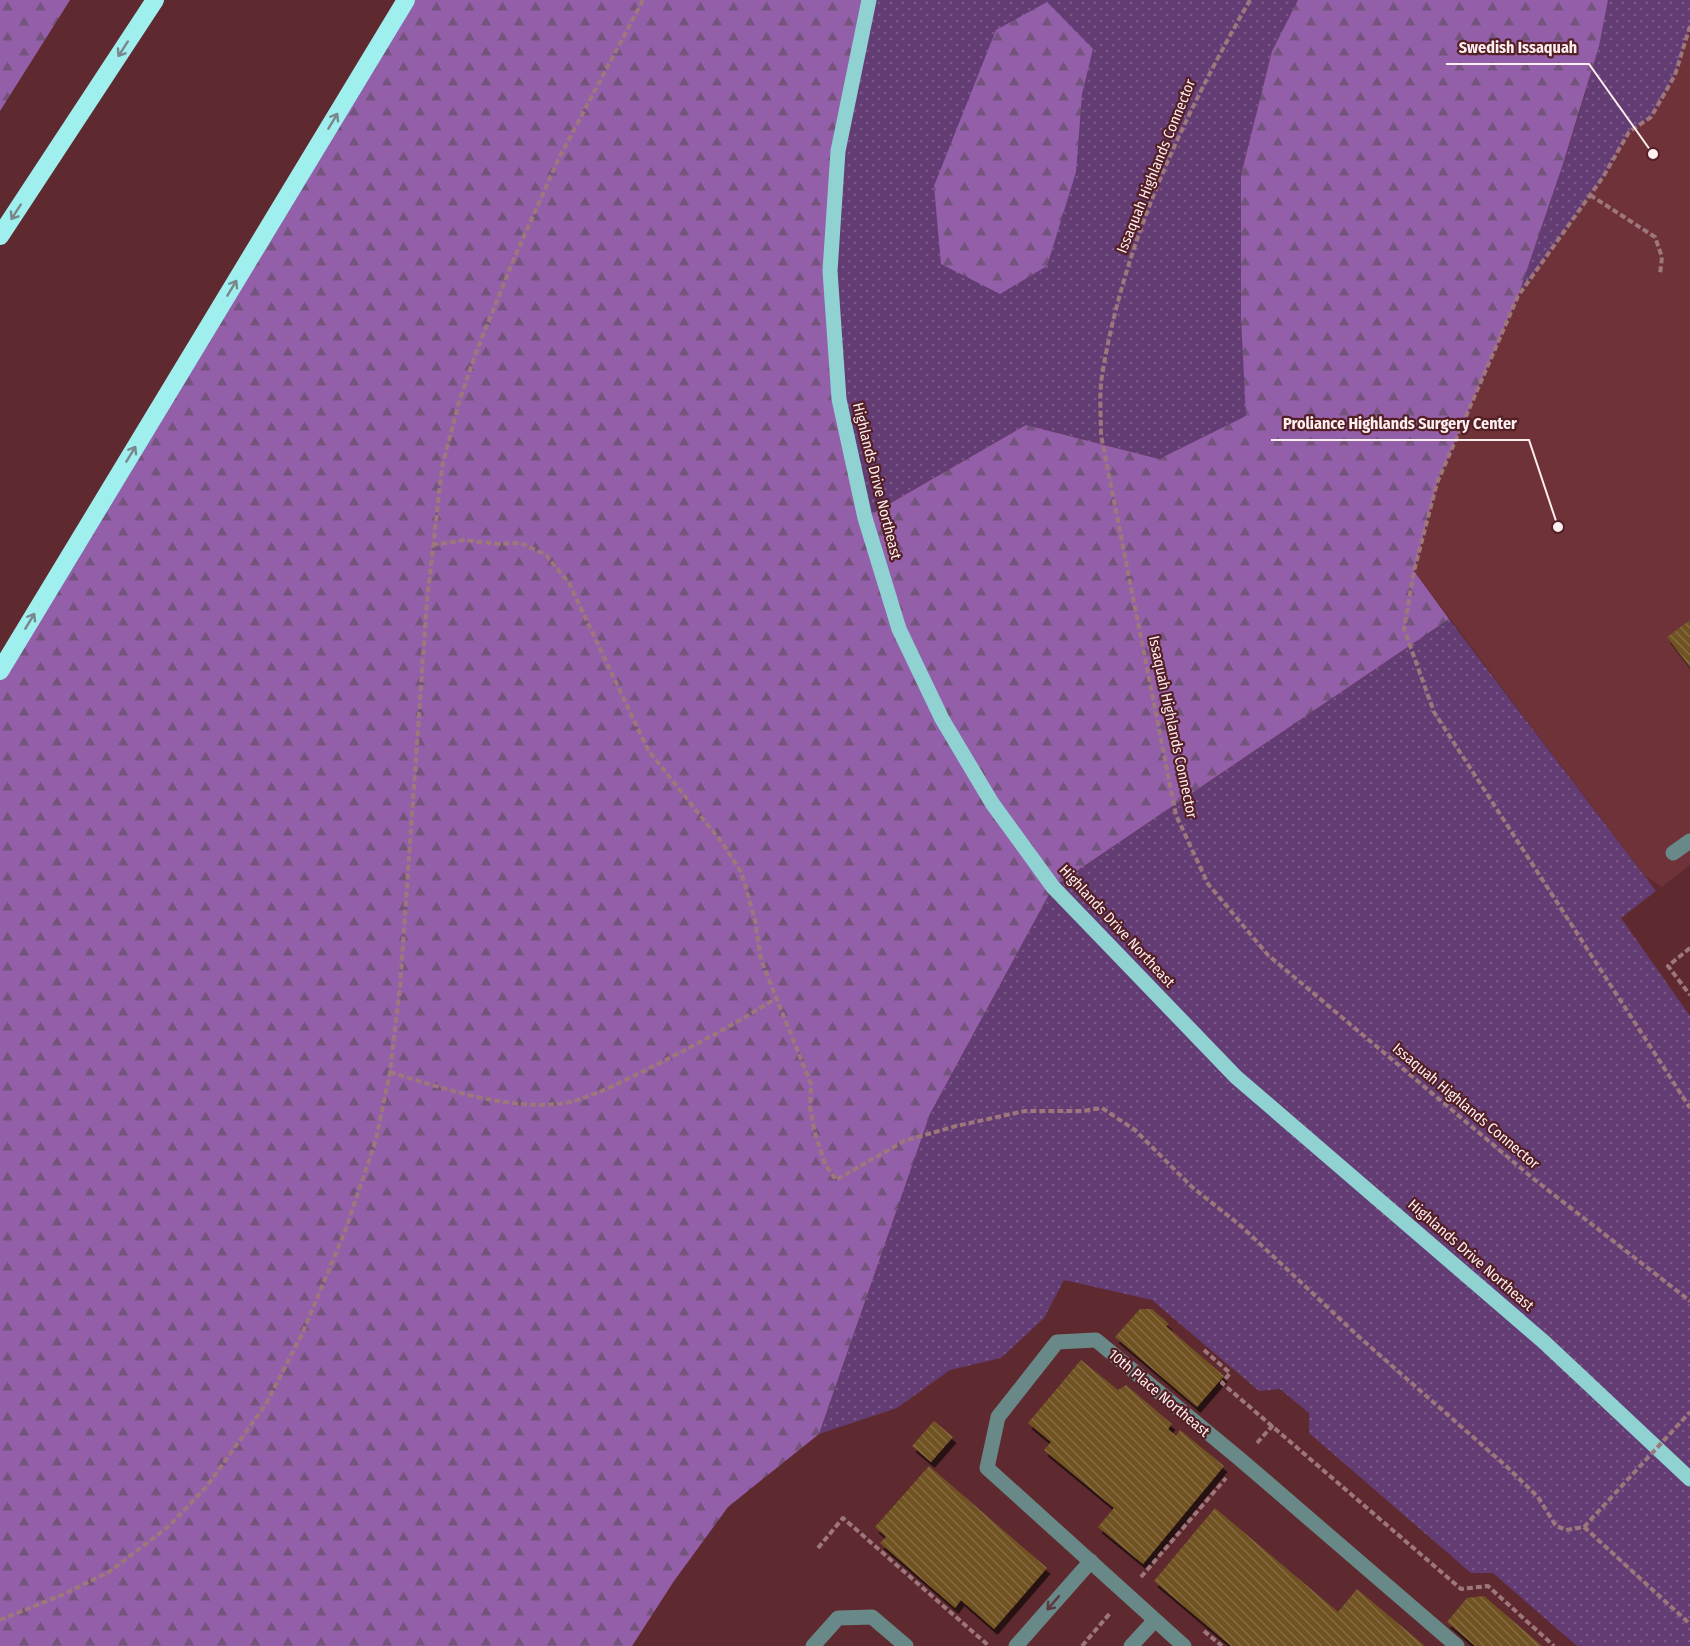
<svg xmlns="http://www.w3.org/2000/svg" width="1690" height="1646" viewBox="0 0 1690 1646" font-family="'Fira Sans Condensed',sans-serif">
  <defs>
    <pattern id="grass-dots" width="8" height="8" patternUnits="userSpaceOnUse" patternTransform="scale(1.5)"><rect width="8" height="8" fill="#633c73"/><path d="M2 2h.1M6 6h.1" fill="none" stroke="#7a5887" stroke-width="1.8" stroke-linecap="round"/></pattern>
    <pattern id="forest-firs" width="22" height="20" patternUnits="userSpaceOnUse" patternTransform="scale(1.5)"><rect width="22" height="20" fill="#945fa9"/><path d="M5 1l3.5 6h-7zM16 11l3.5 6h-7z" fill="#74547d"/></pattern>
    <pattern id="building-back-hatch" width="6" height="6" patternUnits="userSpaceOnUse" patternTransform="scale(1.5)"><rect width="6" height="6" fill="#715324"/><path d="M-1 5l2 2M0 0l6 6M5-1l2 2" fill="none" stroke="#866c44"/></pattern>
    <filter id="shadow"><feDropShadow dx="3.5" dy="6" stdDeviation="0" flood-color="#0009"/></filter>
  </defs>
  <rect width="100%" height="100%" fill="#5f2a2f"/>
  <path fill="#6e3238" d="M1690 26V865L1662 887 1644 875 1414 571 1437 483 1518 296 1603 177 1629 132 1651 117 1675 75Z"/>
  <path fill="url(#grass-dots)" d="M869 0H1298L1272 51 1241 175V318L1247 416 1159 459 1026 425 865 518 839 399 830 271 838 151Z
    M1608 0H1690V26L1675 75 1651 117 1629 132 1603 177 1518 296C1551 198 1588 101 1608 0Z
    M1449 619 1656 891 1621 918 1690 1016V1646H1577L1493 1573H1471L1309 1433V1413L1280 1389 1259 1391 1152 1300 1064 1280 1044 1318 1001 1358 950 1370 897 1408 819 1434 930 1114 1053 887Z"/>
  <path fill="url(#forest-firs)" d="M0 0H70L0 111Z
    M415 0H869L838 151 830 271 839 399 865 518 1026 425 1159 459 1246 416 1241 318V175L1272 51 1298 0H1608L1599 46 1563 164 1518 296 1437 483 1414 571 1449 619 1053 887 930 1114 819 1434 728 1507 674 1581 632 1646H0V671Z
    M1047 2 1093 49 1082 94 1076 172 1047 266 1000 294 941 264 934 186 996 30Z"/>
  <path fill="url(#building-back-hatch)" filter="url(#shadow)" d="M1690 620V667L1667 637Z
    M1140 1309H1152L1169 1324 1166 1326 1224 1376 1197 1407 1115 1337Z
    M1081 1360 1118 1390 1126 1385 1172 1424 1168 1429 1176 1436 1180 1430 1224 1466 1143 1564 1098 1527 1114 1508 1044 1450 1051 1442 1028 1423Z
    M934 1421 953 1437 931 1462 912 1446Z
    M929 1466 1047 1568 994 1629 961 1600 955 1608 880 1543 886 1537 875 1527Z
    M1215 1508 1338 1612 1357 1589 1425 1646H1231L1154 1581Z
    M1484 1596 1542 1646H1475L1447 1622 1467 1598Z"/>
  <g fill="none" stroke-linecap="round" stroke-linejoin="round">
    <path stroke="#9d777b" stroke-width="4" stroke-dasharray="6 3" stroke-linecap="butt" d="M1250 0C1184 115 1123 244 1102 376 1099 394 1101 416 1101 435L1176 815 1208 884 1268 955 1535 1180 1690 1301
      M1690 26 1675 75 1651 117 1629 132 1603 177 1518 296 1437 483 1414 571 1404 629 1434 712 1690 1108
      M1590 195 1655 237 1662 257 1660 274
      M432 545 465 540 497 544 521 543 546 555 569 583 648 750 723 844 741 872 755 920 761 960 811 1084 810 1107 815 1133 825 1164 836 1180 904 1141 956 1126 1025 1111H1082L1102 1108 1135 1130 1192 1187 1241 1226 1358 1336 1506 1466 1538 1497 1556 1526 1566 1530 1584 1527 1690 1624
      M1690 948 1668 966 1690 995
      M390 1072C441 1088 521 1115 574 1101 602 1093 631 1077 658 1064 699 1043 739 1022 778 997
      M1204 1350 1230 1373 1222 1383 1461 1589 1488 1586 1554 1646
      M1257 1443 1273 1425
      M818 1548 843 1518 989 1646
      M1141 1577 1226 1478
      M0 1620 64 1594 109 1572 169 1526 207 1486 266 1404 302 1334 344 1234 376 1140 390 1072 400 987 427 601 442 467 459 402 477 350 513 261 558 160 643 0
      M1204 1631 1222 1646
      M1082 1646 1111 1612"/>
    <path stroke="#698888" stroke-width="15" d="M1673 853 1690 841
      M813 1646 838 1618 872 1617 906 1646
      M1016 1646 1091 1561
      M1131 1646 1155 1620
      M1184 1646 987 1468 998 1417 1057 1342 1096 1340 1241 1460 1457 1646"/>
    <path stroke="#90d2d2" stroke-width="15" d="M869 0 838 151 830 271 839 399 865 518 899 629 942 719 992 803 1053 887 1236 1077 1544 1342 1690 1479"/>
    <path stroke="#9fefef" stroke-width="18" d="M0 236 155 0
      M0 671 406 0"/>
    <path stroke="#9d777b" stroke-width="4" stroke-dasharray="6 3" stroke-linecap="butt" d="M1584 1527 1690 1412"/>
  </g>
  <defs><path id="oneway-shaft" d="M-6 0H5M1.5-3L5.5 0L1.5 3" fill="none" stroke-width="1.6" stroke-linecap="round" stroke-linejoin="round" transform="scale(1.5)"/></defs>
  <g stroke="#79878a">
    <use href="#oneway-shaft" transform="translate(123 49) rotate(123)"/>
    <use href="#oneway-shaft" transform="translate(333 121) rotate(-59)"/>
    <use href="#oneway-shaft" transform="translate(16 212) rotate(123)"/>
    <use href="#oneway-shaft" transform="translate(232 288) rotate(-59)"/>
    <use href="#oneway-shaft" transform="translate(131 454) rotate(-59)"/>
    <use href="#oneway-shaft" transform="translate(30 621) rotate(-59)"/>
  </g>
  <use stroke="#58393e" href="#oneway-shaft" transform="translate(1053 1603) rotate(131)"/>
  <g text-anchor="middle" stroke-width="4.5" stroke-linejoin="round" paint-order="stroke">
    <g font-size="15" fill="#fdeeef" stroke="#531f25">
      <text transform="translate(1156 166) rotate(-68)" y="5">Issaquah Highlands Connector</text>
      <text transform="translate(877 481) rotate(76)" y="5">Highlands Drive Northeast</text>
      <text transform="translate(1173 727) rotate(78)" y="5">Issaquah Highlands Connector</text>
      <text transform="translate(1117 926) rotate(47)" y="5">Highlands Drive Northeast</text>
      <text transform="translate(1466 1106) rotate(40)" y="5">Issaquah Highlands Connector</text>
      <text transform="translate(1471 1255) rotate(41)" y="5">Highlands Drive Northeast</text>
      <text transform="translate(1159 1393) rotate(40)" y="5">10th Place Northeast</text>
    </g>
  </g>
  <path fill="none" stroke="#fdeeef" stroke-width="2" d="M1653 154L1589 64H1446M1558 527L1529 440H1271"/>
  <g fill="#fdeeef" stroke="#531f25" stroke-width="2">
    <circle cx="1653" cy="154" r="6"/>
    <circle cx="1558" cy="527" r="6"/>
  </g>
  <g font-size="16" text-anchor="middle" font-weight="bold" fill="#fdeeef" stroke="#531f25" stroke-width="4.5" stroke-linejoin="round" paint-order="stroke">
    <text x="1518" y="53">Swedish Issaquah</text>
    <text x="1400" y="429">Proliance Highlands Surgery Center</text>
  </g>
</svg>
